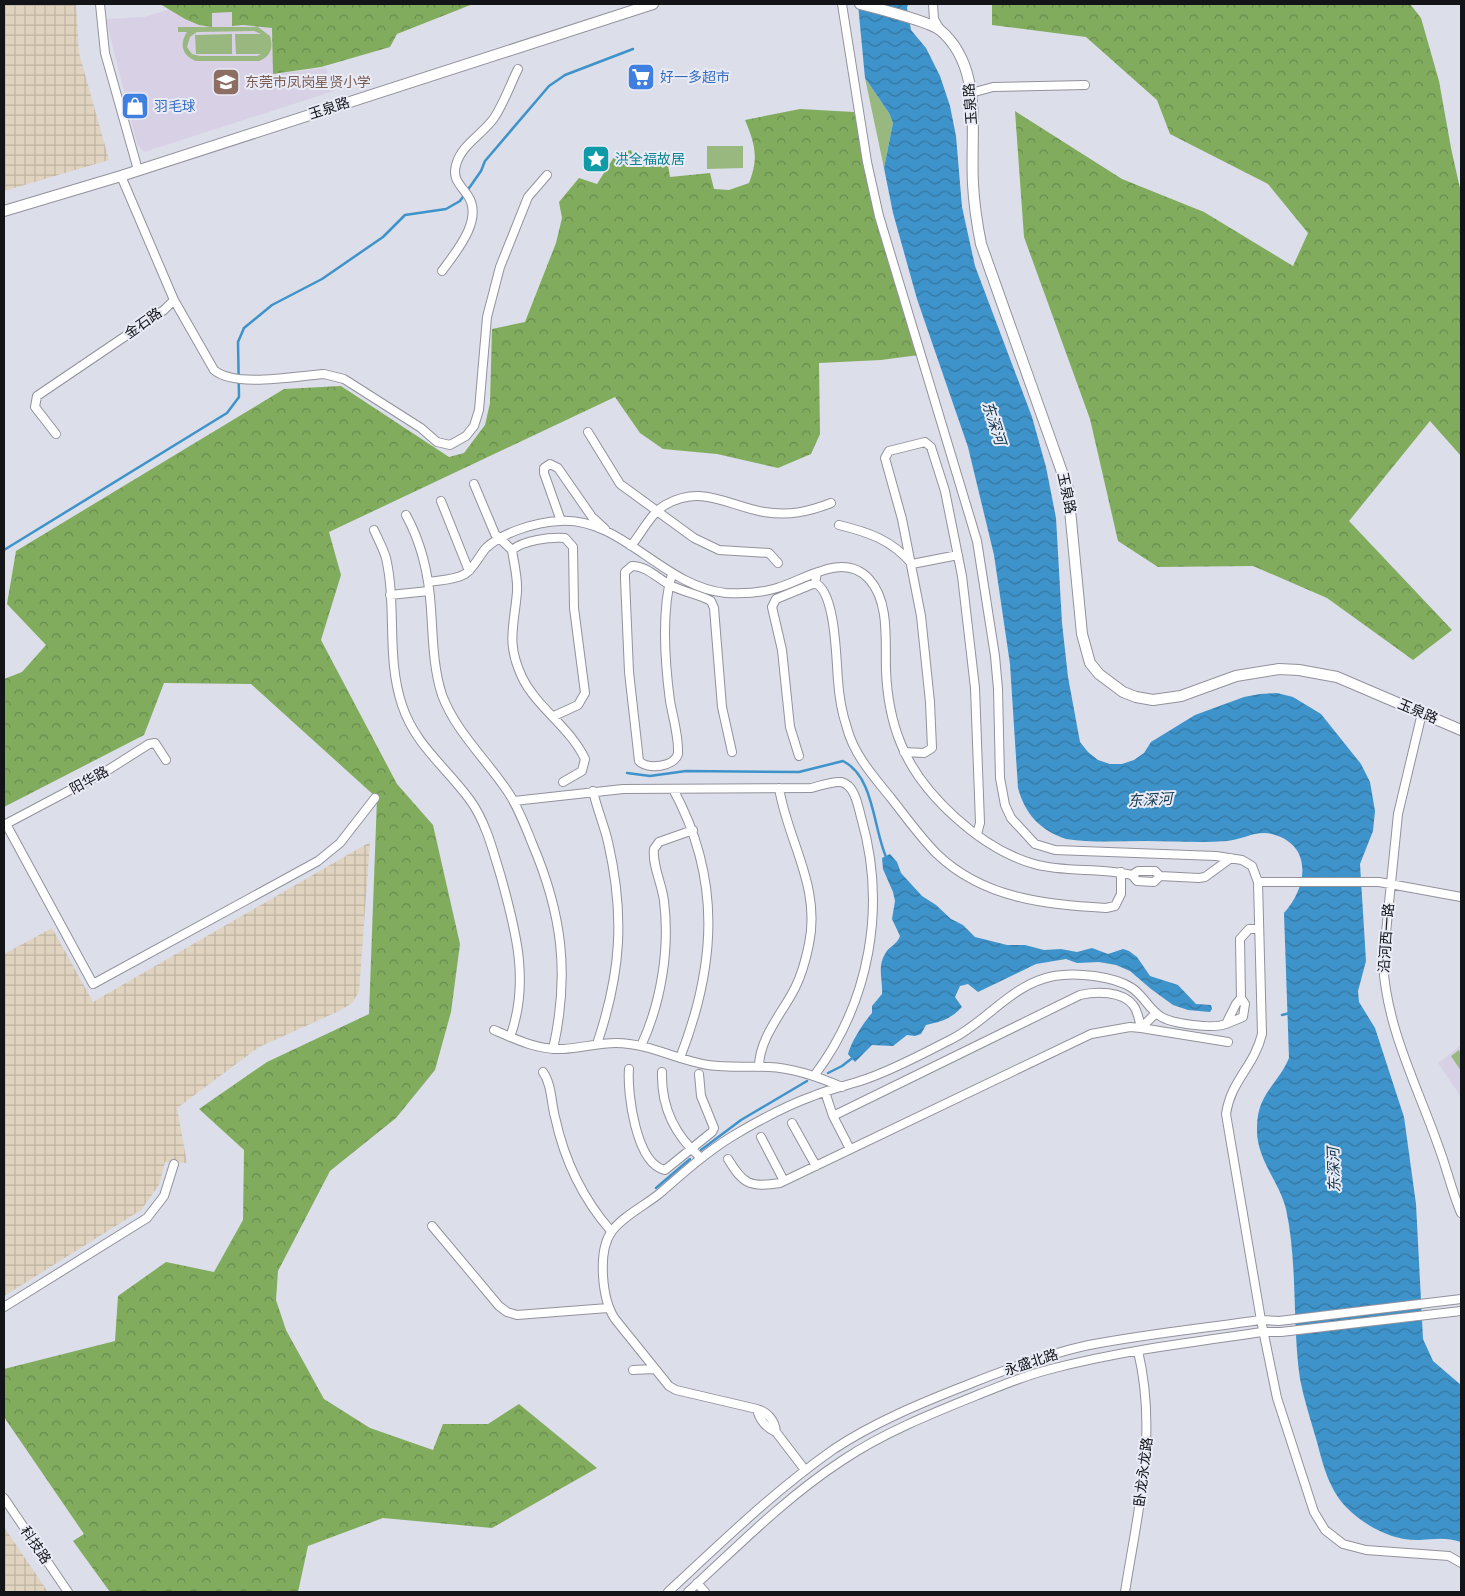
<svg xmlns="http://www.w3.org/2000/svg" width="1465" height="1596" viewBox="0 0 1465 1596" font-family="'Asap Condensed','Noto Sans SC',sans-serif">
  <defs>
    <pattern id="industrial-grid" width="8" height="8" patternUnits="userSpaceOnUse" patternTransform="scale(1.25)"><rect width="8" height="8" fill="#e0d3bf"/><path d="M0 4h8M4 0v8" fill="none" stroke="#bfb4a3"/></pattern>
    <pattern id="forest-crowns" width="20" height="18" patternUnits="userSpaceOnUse" patternTransform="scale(1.25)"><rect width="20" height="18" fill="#81ac5e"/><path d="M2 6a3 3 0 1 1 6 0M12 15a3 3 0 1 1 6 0" fill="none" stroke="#688b4d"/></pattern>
    <pattern id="water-waves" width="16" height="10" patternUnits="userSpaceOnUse" patternTransform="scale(1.25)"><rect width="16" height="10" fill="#3e93ca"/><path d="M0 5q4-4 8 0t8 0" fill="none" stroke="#3377a3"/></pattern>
  </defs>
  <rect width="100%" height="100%" fill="#dcdee9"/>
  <path fill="url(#industrial-grid)" d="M4 4H76L79 53 109 160 4 191Z
    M370 842 359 992 352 1003 339 1011 259 1047 177 1108 187 1163 165 1162 159 1185 141 1210 4 1296V954L52 928 93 1002Z
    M4 1527 48 1592H4Z"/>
  <path fill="#d8d1e6" d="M171 9 185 19 212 27V13L232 12V26L243 25 273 28V74L326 68 334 91 144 152 137 144 106 19 144 17Z
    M1461 1045V1097L1438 1063Z"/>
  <path fill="url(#forest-crowns)" d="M160 4H473L397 34 390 47 321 67 273 74 272 28 243 25 232 26V12L212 13V27L199 25 185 19Z
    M992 4H1410L1421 18 1439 81 1451 148 1461 193V456L1430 421 1349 521 1452 630 1413 660 1327 598 1253 566 1158 567 1118 541 1090 419 1024 237 1015 111 1122 179 1204 212 1293 266 1308 233 1268 184 1170 134 1157 100 1086 37 992 25Z
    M800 109 854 112 884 241 919 355 881 360 819 363 820 434 811 454 778 468 717 454 663 449 640 433 615 397 329 532 341 575 321 640 397 784 433 825 460 944 451 1012 435 1070 396 1118 330 1171 278 1271 276 1300 286 1330 324 1399 370 1428 433 1450 443 1424H488L519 1404 597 1468 492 1528 383 1518 308 1546 298 1592H110L73 1541 84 1534 4 1417V1369L115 1341 118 1296 166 1262 214 1272 243 1220 244 1150 199 1109 267 1062 369 1014 377 798 251 684 164 683 144 735 4 807V679L22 672 46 645 7 604 16 551 284 389 341 386 449 457 464 453 485 425 490 403 492 329 525 322 556 243 562 218 559 202 579 178 597 184 616 154 631 150 635 161 667 159 670 177 710 173 714 189 729 190 749 183C759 158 755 144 745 120Z"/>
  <path fill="#98b87f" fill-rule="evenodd" d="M178 27H258L270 36C274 48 270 57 259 61H196C182 56 179 44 187 32H178ZM254 31 261 34H235L236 54H261L257 56H200L192 54 187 47 190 37 197 32Z
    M232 34V54H196L195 35Z
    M865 78 889 113 893 123 884 168Z
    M707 146H743V168L707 169Z
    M1459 1050 1461 1054V1071L1451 1056Z"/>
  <path fill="url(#water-waves)" d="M858 4H908L907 8 911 30 926 48 940 76 950 106 956 136 962 207 975 266 1032 417 1046 467 1056 518 1062 623 1068 677 1080 742 1088 752 1098 760 1110 764H1122L1134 760 1144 753 1151 742 1195 715 1244 697 1260 694 1277 693 1293 697 1321 714 1361 764 1370 782 1375 811 1373 831 1360 864 1366 961 1358 991 1359 1002 1375 1028 1404 1117 1416 1204 1423 1339 1433 1361 1461 1385V1542C1446 1537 1435 1539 1420 1540 1392 1541 1365 1526 1346 1507 1329 1489 1323 1465 1317 1442 1311 1421 1304 1400 1300 1379 1292 1324 1298 1265 1286 1209 1279 1181 1256 1159 1257 1128 1257 1093 1278 1085 1289 1058L1284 913C1307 888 1314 845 1272 834 1256 830 1242 840 1227 841 1200 843 1173 841 1146 841 1119 841 1092 843 1066 839 1040 830 1025 814 1018 788L1010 664 994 555 968 447 917 299 893 213 884 168 893 123 889 113 865 78Z
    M890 854 897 862 901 873 922 896 936 905 951 919 963 925 975 937 1007 945H1025L1044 950 1061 949 1077 952 1092 948 1108 954 1123 949 1129 951 1137 957 1150 976 1178 985 1196 1004 1211 1005 1212 1009 1210 1012 1188 1010 1173 1005 1151 989 1130 971 1116 965 1099 962 1077 963 1066 959 1036 964 978 992 968 984 960 986 955 997 962 1007C949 1020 943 1021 926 1025L921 1034 915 1036 907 1035 893 1046 872 1045 855 1062 848 1054C851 1042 864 1022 872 1013V1006L882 994C883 980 877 967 885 954 889 946 897 945 900 936L892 919 895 901 893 892 883 869 882 858Z"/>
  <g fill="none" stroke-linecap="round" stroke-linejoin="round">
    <path stroke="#3e93ca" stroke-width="2.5" d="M4 550 227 413 239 397 238 342 244 328 272 305 322 279 383 237 405 215 446 209 460 201 481 171 485 161 549 86 565 75 633 49
      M627 773 650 776 686 771 799 772 843 761C875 777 873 830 887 859
      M1282 1015 1290 1013
      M828 1073 842 1066 855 1056
      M701 1150 741 1120 807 1081
      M656 1188 690 1159"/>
    <g stroke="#91929c" stroke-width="10">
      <path id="minor" d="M100 4 105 53 138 170
        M842 4 867 162 879 216 977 541 995 656 998 689 1000 778 1005 805 1011 818 1035 844 1055 850 1216 856 1242 860 1252 866 1258 882 1262 1034C1254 1067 1231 1080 1226 1114L1261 1320 1277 1398 1314 1512 1325 1530 1343 1544 1366 1550 1449 1556 1461 1563
        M933 4 934 19 939 28
        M971 93 993 87 1085 85
        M442 271C455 253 484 220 468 196 461 185 452 180 456 165 461 145 483 134 494 118 504 103 510 85 518 69
        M174 300 214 370C235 388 296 376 324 374L344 379 421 428 437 442 450 445 466 436 474 426 479 410 487 317 500 267 528 197 547 175
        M588 432 620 484 694 538 719 550 769 553 778 563
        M56 434 35 407 37 396 164 310 174 300 121 176
        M474 484 495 534 512 550C514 564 518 578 517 592 514 627 506 643 522 677 537 708 570 727 585 759L582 771 563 782
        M441 501 469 571
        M406 515C422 544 429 576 431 609 433 638 433 667 442 695 456 732 486 759 508 792 518 807 525 825 532 843 562 913 570 974 553 1049
        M561 521 544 473V468L550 464 558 468 592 517 605 529
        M839 525C868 532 892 540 912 564L958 555
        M374 530C378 539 383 548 386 558 397 606 386 658 402 705 415 745 446 767 470 800 486 822 493 851 501 877 516 931 530 983 510 1037
        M631 546C641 534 651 513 665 505 703 484 728 506 764 512 789 516 808 512 831 503
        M512 550C524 540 550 537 565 538L573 547 574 608 585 693 578 705 554 716
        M817 573 815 583C836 592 836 660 838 680 839 696 842 713 847 728 854 755 874 777 891 798 906 817 920 837 937 854 984 899 1045 904 1106 908L1115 906 1121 894V872
        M672 574C661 611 665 663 670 701 673 718 679 737 678 754 674 767 648 770 639 761L629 672 625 579V572L632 566C647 566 657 578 670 585 683 592 698 594 711 601L714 608 722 707 732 752
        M428 582C440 580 455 580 465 574 474 568 479 556 486 548 503 532 537 522 560 521 622 517 663 587 726 593 743 594 761 593 777 588 805 580 843 551 869 579 890 602 885 642 886 670 887 696 891 720 901 744 921 794 981 849 1034 864 1066 873 1100 867 1132 875
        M390 595 429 591
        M1422 713 1398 814 1383 962C1386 1028 1418 1087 1439 1148 1447 1169 1452 1192 1461 1213
        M904 752 924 753 932 748 930 702 921 616 902 519 885 458 889 451 925 442 931 447 945 491 962 576 975 688 980 823 977 834
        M799 756 790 727 782 650 772 607 776 599 815 583
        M673 789C722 879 716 965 680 1058
        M593 791C597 809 604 825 608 842 625 916 621 973 597 1044
        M514 801 623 789 811 788C820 786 832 781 841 782 855 785 858 806 861 817 887 906 870 1002 814 1076
        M6 824 93 984 318 861 340 843 375 798
        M4 825 108 770 149 744 155 743 166 760
        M1160 876 1154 882 1137 881 1132 875 1138 871H1155L1160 876 1199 878 1205 877 1231 858
        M1258 882H1379L1461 897
        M1241 998 1236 1004 1226 1024 1243 1017 1245 1004 1241 998 1240 939 1249 929H1259
        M494 1030C517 1040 538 1050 563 1049 581 1048 598 1043 616 1043 648 1043 677 1060 708 1065 729 1068 748 1066 769 1067 794 1068 819 1077 842 1087
        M641 1046C661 1003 670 949 664 901 662 884 652 865 654 849L659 842 693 830
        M759 1067C759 1038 783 1012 795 988 802 974 806 959 809 944 821 886 788 842 779 788
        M629 1069C627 1093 636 1164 665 1170L712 1132 714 1128 701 1096 699 1074
        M543 1072C552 1085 551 1103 555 1117 564 1159 583 1199 611 1231
        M662 1072C661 1107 674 1135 701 1158
        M825 1092 833 1116 850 1149
        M833 1116 1080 995C1096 991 1122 991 1133 1005 1138 1011 1139 1020 1141 1028L1156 1013
        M792 1123 816 1166
        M761 1137 784 1181
        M728 1159C743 1184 750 1188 780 1183L1091 1034 1130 1027 1141 1028 1228 1042
        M432 1226 499 1306 507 1312 517 1315 608 1308
        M4 1307 147 1218 164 1196 174 1164
        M633 1370 655 1369
        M757 1409C759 1419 766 1428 776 1432 775 1421 768 1412 757 1409L676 1390 669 1386 615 1319C602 1300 597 1251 612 1231 623 1216 644 1206 659 1194 682 1174 704 1154 731 1137 756 1122 785 1106 813 1096 830 1089 849 1085 866 1079 895 1069 922 1054 950 1040 987 1022 1011 984 1054 976 1075 972 1114 976 1132 988 1143 995 1149 1009 1160 1016 1171 1024 1214 1029 1226 1024
        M776 1432 805 1470
        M4 1498 68 1592
        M697 1583 705 1592
        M668 1592C722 1542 774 1491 834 1449 875 1422 921 1403 967 1385 1007 1369 1047 1354 1089 1345 1146 1334 1204 1328 1261 1320L1279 1321 1461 1299
        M688 1592C738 1546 786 1497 843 1460 885 1432 933 1413 980 1394 1003 1385 1026 1375 1051 1369 1120 1351 1192 1342 1263 1332H1281L1461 1311
        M1125 1592C1138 1509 1158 1435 1138 1351"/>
    </g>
    <g stroke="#91929c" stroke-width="12">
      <path id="tertiary" d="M860 4C876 8 930 22 940 30 984 67 970 133 973 184 974 204 977 224 981 244L1068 489 1082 634 1090 663 1099 674 1123 692 1136 697 1153 700 1181 696 1236 676 1279 669 1299 670 1337 677 1461 730
        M4 211 121 176 653 4"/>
    </g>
    <use href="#minor" stroke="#fff" stroke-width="8"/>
    <use href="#tertiary" stroke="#fff" stroke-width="10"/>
  </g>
  <defs>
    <g id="supermarket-square" transform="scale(1.4375)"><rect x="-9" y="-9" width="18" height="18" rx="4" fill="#3f7fe0" stroke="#e9ebf6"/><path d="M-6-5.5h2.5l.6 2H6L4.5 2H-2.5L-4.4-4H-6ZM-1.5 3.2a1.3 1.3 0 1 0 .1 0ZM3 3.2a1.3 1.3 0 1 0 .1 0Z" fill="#fff"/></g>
    <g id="school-square" transform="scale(1.4375)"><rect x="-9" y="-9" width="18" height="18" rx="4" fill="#8d6e63" stroke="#e9ebf6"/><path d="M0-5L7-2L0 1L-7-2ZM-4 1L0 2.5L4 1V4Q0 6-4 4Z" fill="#fff"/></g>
    <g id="shop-square" transform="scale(1.4375)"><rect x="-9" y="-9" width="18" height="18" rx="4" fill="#3f7fe0" stroke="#e9ebf6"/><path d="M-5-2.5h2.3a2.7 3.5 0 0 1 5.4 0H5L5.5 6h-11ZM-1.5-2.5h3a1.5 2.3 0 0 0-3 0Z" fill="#fff"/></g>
    <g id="sight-square" transform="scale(1.4375)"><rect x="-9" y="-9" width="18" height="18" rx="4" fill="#0f9aa8" stroke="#e9ebf6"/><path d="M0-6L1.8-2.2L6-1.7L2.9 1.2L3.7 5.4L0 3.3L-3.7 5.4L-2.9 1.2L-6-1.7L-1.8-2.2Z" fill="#fff"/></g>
  </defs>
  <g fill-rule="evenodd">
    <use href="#supermarket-square" x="641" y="77"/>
    <use href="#school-square" x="226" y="82"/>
    <use href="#shop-square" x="135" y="106"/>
    <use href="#sight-square" x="596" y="159"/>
  </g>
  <g text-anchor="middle" stroke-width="4" stroke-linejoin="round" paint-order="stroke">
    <g font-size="14" fill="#366cbe" stroke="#e9ebf6" text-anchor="start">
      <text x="660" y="82">好一多超市</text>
      <text x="154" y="111">羽毛球</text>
    </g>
    <g font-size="14" fill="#785e54" stroke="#e9ebf6" text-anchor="start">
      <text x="245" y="87">东莞市凤岗星贤小学</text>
    </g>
    <g font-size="14" fill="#131418" stroke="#e9ebf6">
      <text transform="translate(970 104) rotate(-94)" y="5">玉泉路</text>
      <text transform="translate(329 108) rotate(-18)" y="5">玉泉路</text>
      <text transform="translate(143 323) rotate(-35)" y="5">金石路</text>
      <text transform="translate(1067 493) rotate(78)" y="5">玉泉路</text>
      <text transform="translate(1418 711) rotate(23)" y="5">玉泉路</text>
      <text transform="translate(89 780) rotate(-29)" y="5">阳华路</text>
      <text transform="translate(1386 938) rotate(-86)" y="5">沿河西一路</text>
      <text transform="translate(1031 1362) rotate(-18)" y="5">永盛北路</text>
      <text transform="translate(1143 1472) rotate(-83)" y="5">卧龙永龙路</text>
      <text transform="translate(36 1545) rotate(56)" y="5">科技路</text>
    </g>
    <g font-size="14" fill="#0d838f" stroke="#e9ebf6" text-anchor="start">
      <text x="615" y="164">洪全福故居</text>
    </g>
    <g font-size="15" font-style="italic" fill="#13374e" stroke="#e9ebf6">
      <text transform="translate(994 423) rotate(72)" y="5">东深河</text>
      <text transform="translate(1150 800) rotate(-3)" y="5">东深河</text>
      <text transform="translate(1334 1170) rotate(-92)" y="5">东深河</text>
    </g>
  </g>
  <rect width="1465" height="1596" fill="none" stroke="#131418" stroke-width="10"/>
</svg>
